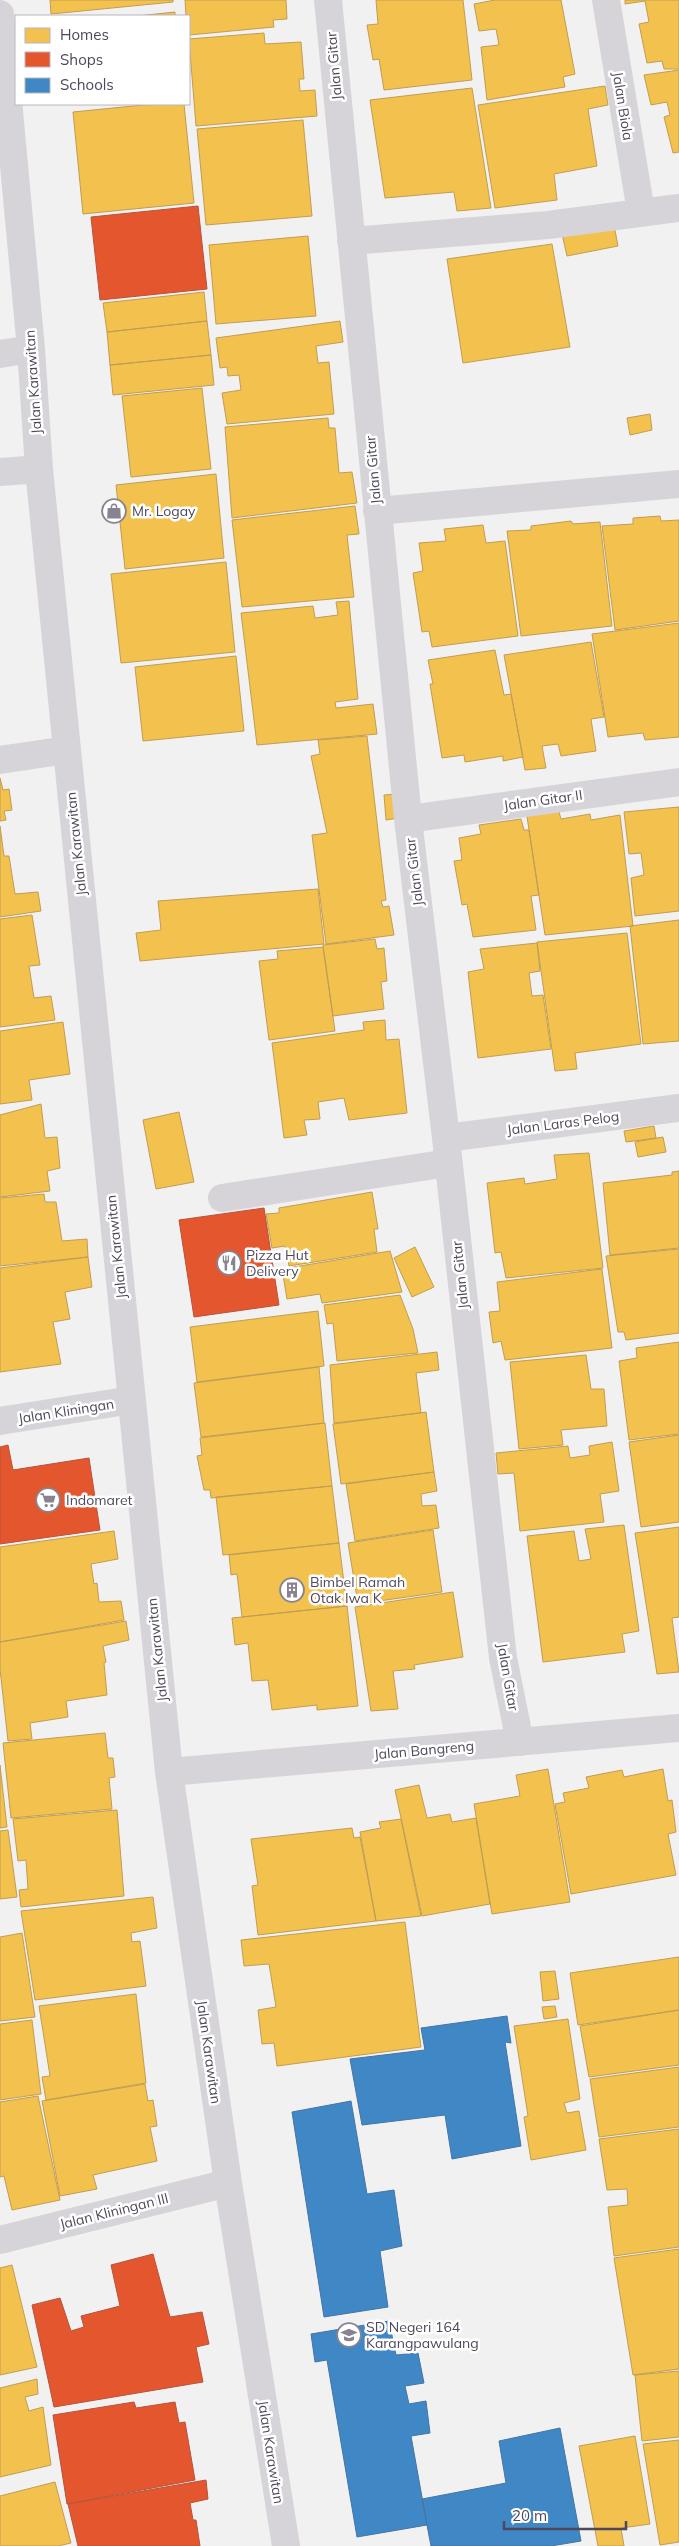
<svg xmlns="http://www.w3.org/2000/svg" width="679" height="2546" viewBox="0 0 679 2546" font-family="Mulish,sans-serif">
  <rect width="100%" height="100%" fill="#f1f1f1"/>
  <path fill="#f2c14e" stroke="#c19d52" d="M50 0H173V2L51 14Z
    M185 0H286L287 19 273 20 274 27 189 35V16H186Z
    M376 0H463L472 80 384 90 379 59 373 60 367 25 378 24Z
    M495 0H561L575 74 563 77 565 87 487 100 481 47 499 45 496 29 479 31 474 4Z
    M625 0H679V69H664L662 61 647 63 639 24 649 22 645 1 625 4Z
    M175 12V16H137Z
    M264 33 265 44 301 42 304 79H299L300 91 315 90 317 116 196 126 189 39Z
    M679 70V152L673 153 664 117 670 115 667 102 651 105 644 75Z
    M605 86 608 105 588 109 597 166 554 174 557 200 495 208 478 105Z
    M472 88 491 208 457 211 454 192 385 198 370 100Z
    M153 104H184L194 203 83 214 73 112Z
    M303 120 312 216 206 225 197 129Z
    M614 225 618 246 567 256 562 234Z
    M308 236 316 316 216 324 209 245Z
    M552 244 570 347 463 363 447 259Z
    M204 292 207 321 107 332 103 303Z
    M207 321 211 355 110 365 107 332Z
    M340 321 343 342 316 346 318 363 329 362 334 414 227 424 222 393 241 390 239 375 228 376 227 367 220 368 216 338Z
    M211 355 214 385 113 395 110 365Z
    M202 388 211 469 131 477 122 396Z
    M650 414 652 430 630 435 627 418Z
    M328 418 329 428H335L339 473 352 472 357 503 232 518 225 427Z
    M216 474 224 558 125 569 116 485Z
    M355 506 359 534 347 535 354 597 242 607 232 520Z
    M660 516 661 521 679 520V621L615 630 602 526 633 524V518Z
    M571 521 573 524 600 522 612 626 521 636 507 531 531 530V526Z
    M483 525 486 543 505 541 518 636 432 647 429 631 422 632 413 573 423 571 419 543 446 541 444 529Z
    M226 562 235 652 121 663 111 574Z
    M349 601 358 699 335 702 336 708 373 704 377 734 257 745 241 613 313 606 315 618 338 615 336 602Z
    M679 623V737L645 740 643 733 608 737 592 634Z
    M591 642 604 717 591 719 596 751 561 756 558 744 542 746 546 768 525 770 504 655Z
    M495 650 504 695 511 694 523 757 503 761V756L465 762 464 755 442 758 430 684H433L428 660Z
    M236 656 244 731 143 741 135 667Z
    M367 736 386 900 381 901 383 907 389 906 394 935 326 944 312 835 327 833 311 756 320 754 318 740Z
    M0 778 3 790 9 789 12 810 4 811 6 820 0 821Z
    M396 794 399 818 386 820 384 795Z
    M557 805 561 819 590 814 591 820 620 815 633 926 545 935 526 810Z
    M679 807V911L635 916 631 878 644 875 641 853 629 854 624 812Z
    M521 819 524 830H529L539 895 531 896 536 930 473 937 467 904 462 905 454 861 462 860 459 838 481 834 479 825Z
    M0 826 4 856H9L15 894 38 892 41 911 0 917Z
    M318 889 324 944 140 961 136 933 161 930 158 901Z
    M32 915 40 965 29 966 34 998 51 996 55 1020 0 1027V919Z
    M679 920V1041L643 1044 630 926Z
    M627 933 641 1044 575 1053 577 1069 555 1071 537 942Z
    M375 939 377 949 384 948 387 981 381 982 384 1009 333 1016 323 945Z
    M537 943 540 971 529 973 532 996 543 995 551 1049 478 1058 468 972 484 969 480 949Z
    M323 947 335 1031 269 1040 259 961 278 959 277 951Z
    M385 1020 386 1040 399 1039 407 1113 349 1120 344 1098 318 1102 320 1119 304 1120 307 1135 284 1138 272 1043 364 1030 363 1022Z
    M63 1022 70 1074 29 1080 32 1100 0 1104V1031Z
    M41 1104 45 1138 57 1137 60 1168 47 1171 50 1191 0 1197V1115Z
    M179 1112 194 1182 156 1189 143 1120Z
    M654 1126 656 1138 626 1142 624 1131Z
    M663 1137 666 1152 638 1157 635 1142Z
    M589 1153 603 1268 506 1278 501 1252 495 1253 487 1183 524 1178 525 1184 557 1179 554 1155Z
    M679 1171V1248L610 1255 603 1183 672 1175V1172Z
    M372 1192 378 1229H374L377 1252 289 1266 285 1246 272 1248 266 1214 279 1213V1208Z
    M44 1194 45 1202H56L62 1241 87 1239 88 1257 0 1266V1198Z
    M415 1247 434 1287 412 1297 394 1258Z
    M679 1249V1333L626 1340 624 1332H618L606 1256Z
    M390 1251 402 1292 322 1303 320 1294 287 1299 282 1269Z
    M88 1257 92 1287 65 1292 70 1319 53 1322 61 1364 0 1372V1268Z
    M602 1269 612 1348 505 1360 501 1341 493 1343 489 1312 500 1311 497 1282Z
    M400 1295 413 1329 418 1353 337 1361 333 1323 327 1324 324 1305Z
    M318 1311 324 1366 197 1382 190 1327Z
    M679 1342V1434L629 1440 619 1361 637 1358 636 1348Z
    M437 1352 439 1370 416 1373 421 1413 334 1423 330 1365Z
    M586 1355 591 1389H604L607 1426 561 1430 563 1445 519 1449 510 1362Z
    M319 1367 324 1423 201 1437 194 1383Z
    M426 1412 434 1472 341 1484 333 1424Z
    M325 1423 332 1486 211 1498 210 1490H204L197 1456 202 1455 200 1438Z
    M679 1435V1522L641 1527 629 1442Z
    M612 1442 619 1491 600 1494 604 1522 520 1531 514 1473 498 1474 496 1453 568 1446 570 1458 590 1455 589 1446Z
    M434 1472 437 1491 421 1494 422 1506 436 1505 439 1528 355 1541 346 1484Z
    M332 1486 339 1543 223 1555 216 1497Z
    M624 1525 639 1631 622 1634 625 1652 543 1662 527 1536 574 1531 579 1561 591 1559 585 1529Z
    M679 1527V1617L672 1618 679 1672 657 1674 635 1533Z
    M433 1530 442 1592 358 1604 348 1543Z
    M114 1531 118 1559 91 1564 94 1584 97 1583 99 1602 121 1601 124 1620 0 1642V1547Z
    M339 1543 347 1606 242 1617 237 1574 231 1575 229 1555Z
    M453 1592 463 1657 414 1665 415 1669 393 1671 398 1709 371 1711 355 1607Z
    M347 1606 358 1706 317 1710V1705L272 1710 268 1680 252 1681 248 1643 235 1645 232 1618Z
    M126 1621 129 1640 103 1646 106 1662 104 1663 107 1695 66 1701 68 1717 30 1723 32 1739 8 1741 0 1669V1642Z
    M105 1733 108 1758H113L115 1777 109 1778 112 1809 11 1818 3 1743Z
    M0 1765 7 1827 0 1828Z
    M548 1769 570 1902 492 1914 474 1804 520 1796 516 1775Z
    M663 1769 668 1801 672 1800 676 1832 668 1834 676 1875 571 1894 555 1804 565 1802 563 1793 589 1788 586 1777 622 1770 624 1777Z
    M419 1785 427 1818 450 1814 452 1822 476 1818 490 1904 422 1916 395 1790Z
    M117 1810 124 1896 21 1907 19 1890 28 1889 26 1860 18 1861 13 1819Z
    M401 1819 421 1916 376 1921 360 1832 381 1828 379 1822Z
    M352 1828 354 1838 360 1837 376 1921 258 1935 252 1886 258 1885 251 1839Z
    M8 1830 17 1897 0 1899V1831Z
    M153 1897 157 1928 131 1933 132 1942 140 1941 146 1986 35 2000 21 1911Z
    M405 1922 421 2047 277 2066 274 2043 262 2044 258 2010 276 2007 269 1964 244 1966 241 1940Z
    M22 1933 35 2017 0 2021V1937Z
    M679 1957V2010L578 2025 570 1973Z
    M555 1971 559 1999 543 2001 540 1972Z
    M136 1994 146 2083 46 2100 42 2077 50 2076 39 2006Z
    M555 2006 557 2017 544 2019 542 2007Z
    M679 2010V2065L589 2077 580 2026Z
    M568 2019 580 2099 564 2103 567 2113 579 2111 586 2150 531 2160 524 2117 528 2116 514 2026Z
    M32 2020 41 2094 0 2100V2024Z
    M679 2067V2127L599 2137 590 2079Z
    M145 2084 148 2101 153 2100 157 2126 150 2127 157 2161 93 2175 97 2189 60 2196 42 2101Z
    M38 2096 60 2200 12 2210 4 2176 0 2177V2102Z
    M679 2129V2247L614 2256 608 2207 628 2205 627 2189 607 2190 599 2139Z
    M679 2249V2369L633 2375 614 2258Z
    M12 2265 37 2367 0 2375V2268Z
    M679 2371V2437L642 2441 635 2375Z
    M37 2379 38 2394 25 2397 29 2411 43 2407 51 2465 0 2477V2388Z
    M635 2436 650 2524 621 2528 624 2546H598L579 2446Z
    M679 2440V2542L660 2545 643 2444Z
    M55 2482 71 2543 58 2546H0V2496Z"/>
  <path fill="#e4572e" stroke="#b7523c" d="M198 206 207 289 100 300 91 217Z
    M264 1208 279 1305 194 1317 179 1220Z
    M8 1445 13 1470 89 1458 100 1530 0 1544V1447Z
    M153 2254 170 2317 202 2312 209 2344 196 2347 203 2382 54 2407 32 2305 60 2298 71 2331 84 2327 81 2316 120 2306 111 2265Z
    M134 2402 136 2408 175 2402 179 2423 185 2422 195 2480 67 2504 53 2415Z
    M206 2480 208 2499 190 2503 193 2520H196L200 2546H78L68 2504Z"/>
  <path fill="#3f88c5" stroke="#4475a6" d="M507 2016 511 2043 505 2042 521 2146 452 2159 445 2115 362 2125 350 2059 425 2050 421 2028Z
    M351 2101 367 2194 394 2190 402 2246 380 2251 388 2307 324 2317 292 2112Z
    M389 2321 396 2355 418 2353 424 2383 405 2386 409 2404 426 2401 430 2433 411 2436 427 2525 357 2537 327 2360 315 2362 311 2334Z
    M560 2428 581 2541 551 2546H431L422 2499 506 2483 499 2441Z"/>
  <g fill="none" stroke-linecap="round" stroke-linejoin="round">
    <path stroke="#d6d4d8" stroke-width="28" d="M328 0 408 819 446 1138 503 1658 520 1742
      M606 0 641 212
      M0 14 31 349 39 469 169 1772 228 2183 286 2546
      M351 241 548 225 679 208
      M0 354 31 349
      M0 472 39 469
      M377 511 679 484
      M0 760 67 750
      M408 819 679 782
      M446 1138 679 1108
      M222 1198 448 1163
      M0 1421 132 1400
      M169 1772 679 1728
      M0 2240 228 2183"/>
  </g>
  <defs>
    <g id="shop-ring" transform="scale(1.25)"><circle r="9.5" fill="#fff" stroke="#888391" stroke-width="1.5"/><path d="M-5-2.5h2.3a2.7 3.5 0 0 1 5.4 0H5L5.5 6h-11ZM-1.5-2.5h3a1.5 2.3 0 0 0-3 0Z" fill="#888391"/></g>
    <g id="restaurant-ring" transform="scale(1.25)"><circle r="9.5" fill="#fff" stroke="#888391" stroke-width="1.5"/><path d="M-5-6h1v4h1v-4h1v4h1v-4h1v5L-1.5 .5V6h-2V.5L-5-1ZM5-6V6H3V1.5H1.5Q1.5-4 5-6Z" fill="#888391"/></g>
    <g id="supermarket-ring" transform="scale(1.25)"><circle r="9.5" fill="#fff" stroke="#888391" stroke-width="1.5"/><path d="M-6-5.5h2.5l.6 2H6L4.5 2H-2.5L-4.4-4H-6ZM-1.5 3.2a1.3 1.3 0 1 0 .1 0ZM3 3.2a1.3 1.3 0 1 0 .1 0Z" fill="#888391"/></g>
    <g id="building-ring" transform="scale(1.25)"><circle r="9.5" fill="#fff" stroke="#888391" stroke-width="1.5"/><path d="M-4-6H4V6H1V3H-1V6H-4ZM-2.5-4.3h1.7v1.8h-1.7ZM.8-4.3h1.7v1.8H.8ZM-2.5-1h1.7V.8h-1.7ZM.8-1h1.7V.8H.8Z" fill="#888391"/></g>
    <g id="school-ring" transform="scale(1.25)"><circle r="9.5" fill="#fff" stroke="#888391" stroke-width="1.5"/><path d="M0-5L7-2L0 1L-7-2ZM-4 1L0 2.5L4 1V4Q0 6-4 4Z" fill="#888391"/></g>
  </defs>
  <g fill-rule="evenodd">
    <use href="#shop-ring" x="114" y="511"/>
    <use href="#restaurant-ring" x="229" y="1263"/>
    <use href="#supermarket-ring" x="48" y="1500"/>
    <use href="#building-ring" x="292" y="1590"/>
    <use href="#school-ring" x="349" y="2335"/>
  </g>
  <g text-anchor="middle" stroke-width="5" stroke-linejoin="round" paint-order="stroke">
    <g font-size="14" fill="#4f485d" stroke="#fff">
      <text transform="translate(334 66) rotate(-95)" y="5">Jalan Gitar</text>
      <text transform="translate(623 106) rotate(81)" y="5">Jalan Biola</text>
      <text transform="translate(33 382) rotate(-94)" y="5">Jalan Karawitan</text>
      <text transform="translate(373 470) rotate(-95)" y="5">Jalan Gitar</text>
      <text transform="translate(543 800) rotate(-8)" y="5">Jalan Gitar II</text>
      <text transform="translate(76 844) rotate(-96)" y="5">Jalan Karawitan</text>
      <text transform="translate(414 872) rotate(-97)" y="5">Jalan Gitar</text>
      <text transform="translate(563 1123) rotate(-7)" y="5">Jalan Laras Pelog</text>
      <text transform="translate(116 1247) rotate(-96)" y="5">Jalan Karawitan</text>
      <text transform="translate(460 1275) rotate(-96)" y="5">Jalan Gitar</text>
      <text transform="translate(66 1411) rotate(-9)" y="5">Jalan Kliningan</text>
      <text transform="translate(157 1650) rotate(-96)" y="5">Jalan Karawitan</text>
      <text transform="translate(508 1677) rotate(80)" y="5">Jalan Gitar</text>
      <text transform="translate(424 1750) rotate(-5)" y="5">Jalan Bangreng</text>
      <text transform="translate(209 2052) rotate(82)" y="5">Jalan Karawitan</text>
      <text transform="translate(114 2211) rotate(-14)" y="5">Jalan Kliningan III</text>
      <text transform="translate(271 2452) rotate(81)" y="5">Jalan Karawitan</text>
    </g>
    <g font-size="14" fill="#4f485d" stroke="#fff" text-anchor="start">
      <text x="132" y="516">Mr. Logay</text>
      <text x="246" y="1260">Pizza Hut<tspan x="246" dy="16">Delivery</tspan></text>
      <text x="66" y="1505">Indomaret</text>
      <text x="310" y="1587">Bimbel Ramah<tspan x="310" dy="16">Otak Iwa K</tspan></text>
      <text x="366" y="2332">SD Negeri 164<tspan x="366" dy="16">Karangpawulang</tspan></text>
    </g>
  </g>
  <rect x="15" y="15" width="175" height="90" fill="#ffffff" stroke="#b9b6be"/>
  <rect x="25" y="28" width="25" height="15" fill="#f2c14e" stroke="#b9b6be"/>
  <text x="60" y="40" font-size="15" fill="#4f485d">Homes</text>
  <rect x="25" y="52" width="25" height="15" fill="#e4572e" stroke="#b9b6be"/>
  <text x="60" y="65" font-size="15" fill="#4f485d">Shops</text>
  <rect x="25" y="78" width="25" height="15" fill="#3f88c5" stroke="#b9b6be"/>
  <text x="60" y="90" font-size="15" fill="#4f485d">Schools</text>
  <path d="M504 2521v8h122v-8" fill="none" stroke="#4f485d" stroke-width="2.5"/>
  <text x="512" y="2521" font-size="15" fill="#4f485d" stroke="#ffffff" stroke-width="4" paint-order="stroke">20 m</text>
</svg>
